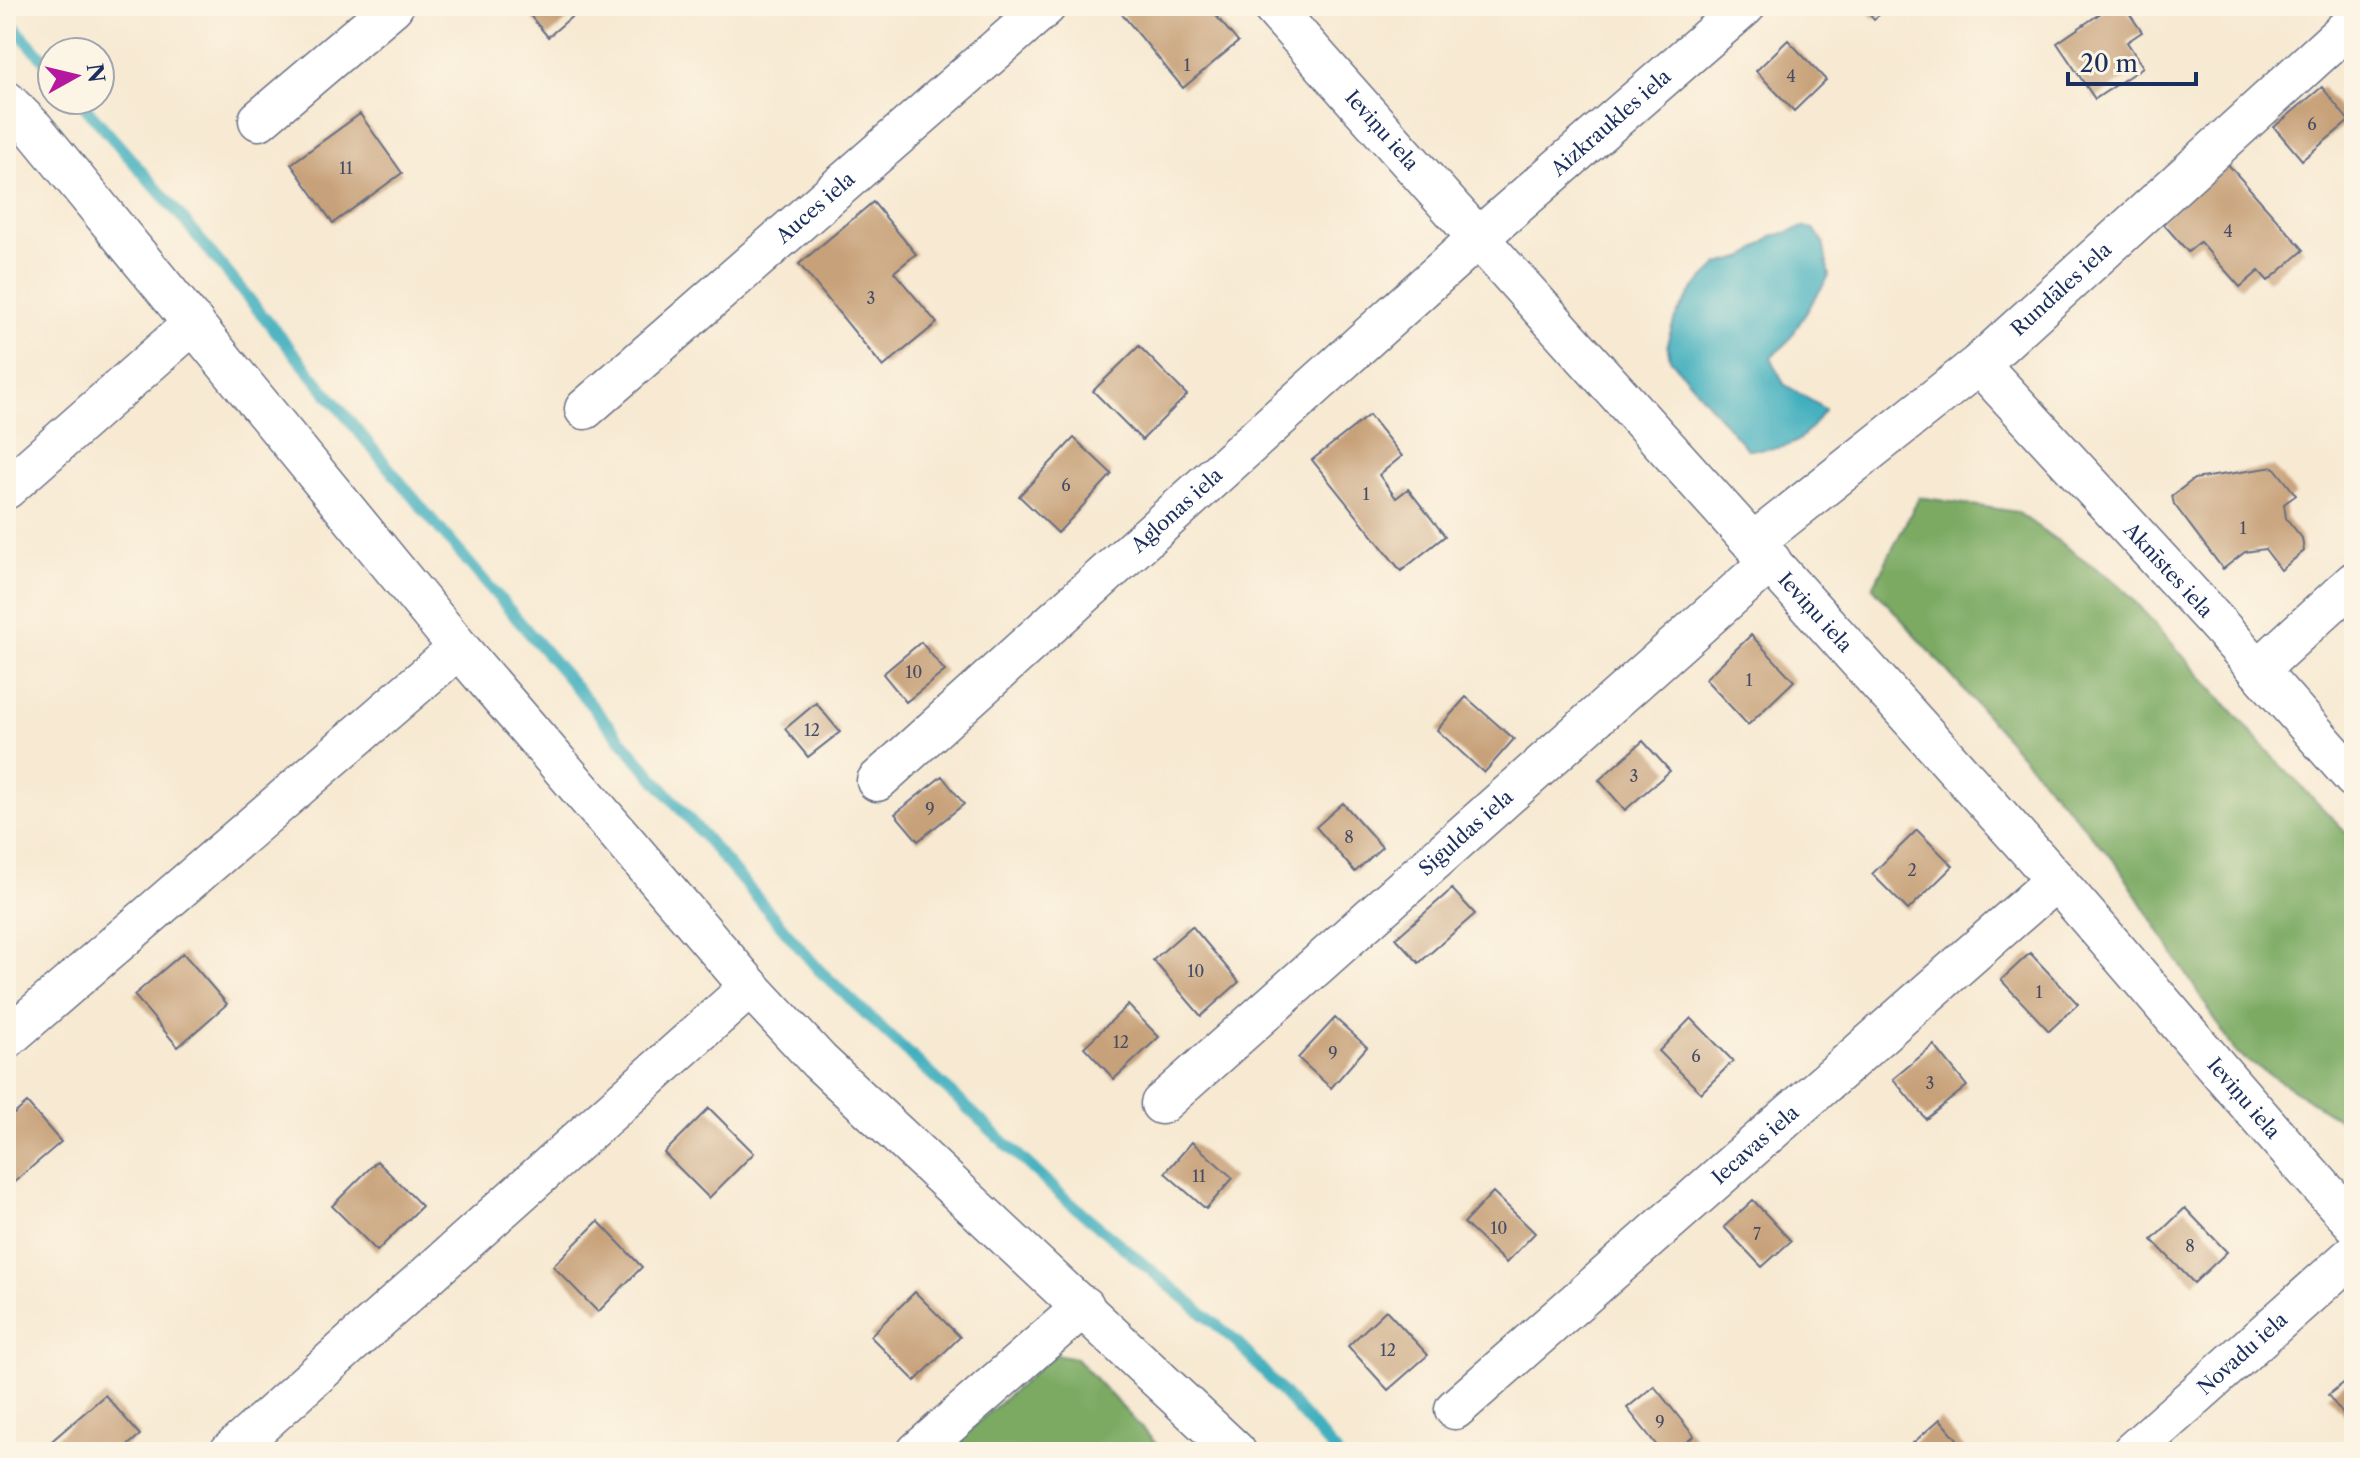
<svg xmlns="http://www.w3.org/2000/svg" width="2360" height="1458" viewBox="0 0 2360 1458" font-family="'Libre Caslon Text',serif">
  <rect width="100%" height="100%" fill="#fcf5e5"/>
  <filter id="ink" filterUnits="userSpaceOnUse"><feTurbulence type="fractalNoise" baseFrequency=".0125" numOctaves="2"/><feDisplacementMap in="SourceGraphic" scale="16" xChannelSelector="R" yChannelSelector="G"/><feConvolveMatrix kernelMatrix="1 2 1 2 8 2 1 2 1" color-interpolation-filters="sRGB"/></filter>
  <filter id="wash" filterUnits="userSpaceOnUse"><feTurbulence type="fractalNoise" baseFrequency=".006" numOctaves="4" result="noise"/><feDisplacementMap in="SourceGraphic" scale="32" xChannelSelector="R" yChannelSelector="G"/><feGaussianBlur stdDeviation="1.8" result="paint"/><feColorMatrix in="noise" values="0 0 0 0 0 0 0 0 0 0 0 0 0 0 0 0 0 1.4 0 .05"/><feComposite in="paint" operator="in"/></filter>
  <g filter="url(#wash)">
    <rect width="100%" height="100%" fill="#f7e9d2"/>
    <path fill="#7baa64" stroke="#4b6c61" stroke-width="2" d="M1919 497 2017 512 2121 586 2280 765 2354 840V1122H2343L2236 1053 2117 864 1873 587Z
      M1055 1354 1076 1358 1164 1452H959V1439Z"/>
    <path fill="#41afbe" stroke="#2e6f8e" stroke-width="2" d="M1804 227 1813 229 1823 241 1829 276 1787 343 1771 357 1784 384 1825 409C1799 446 1791 450 1747 449L1670 359 1667 343 1675 318 1694 288 1719 264 1745 257 1772 237Z"/>
    <g fill="none" stroke-linecap="round" stroke-linejoin="round">
      <path stroke="#41afbe" stroke-width="12" d="M6 18 52 69
        M79 100 178 213 426 513 819 970 1062 1196 1237 1342 1336 1452"/>
    </g>
    <g id="blocks">
      <path fill="#c7a179" d="M522 6H584L548 37Z
        M1130 6H1208L1238 42 1183 88 1121 13Z
        M1863 6H1891L1874 19Z
        M2111 6H2124L2142 32 2127 42 2143 67 2095 99 2057 43Z
        M1788 40 1826 80 1794 111 1756 71Z
        M2322 87 2349 121 2302 160 2274 127Z
        M360 114 402 173 333 223 291 164Z
        M2226 162 2304 250 2268 281 2259 271 2240 287 2200 242 2188 252 2160 220Z
        M873 202 916 254 894 272 937 323 883 367 799 264Z
        M1139 346 1187 395 1142 440 1093 391Z
        M1369 415 1402 456 1379 475 1396 498 1408 489 1445 536 1401 571 1312 460Z
        M1074 438 1112 474 1058 533 1019 496Z
        M2274 467 2296 495 2284 504 2286 518 2302 538 2304 551 2281 570 2265 549 2245 552 2223 569 2174 504 2172 496 2194 479Z
        M1751 635 1794 681 1748 725 1705 679Z
        M921 642 945 671 906 702 883 674Z
        M1466 697 1514 739 1484 773 1437 730Z
        M816 703 840 732 808 757 785 729Z
        M1643 741 1670 771 1625 810 1599 780Z
        M942 776 964 804 918 841 895 814Z
        M1343 803 1382 847 1355 872 1316 827Z
        M1917 830 1953 866 1908 910 1872 874Z
        M1452 889 1475 914 1419 963 1396 938Z
        M1192 926 1239 982 1201 1016 1153 960Z
        M183 953 227 1004 178 1047 134 995Z
        M2030 953 2078 1004 2049 1031 2001 980Z
        M1128 1005 1159 1037 1114 1079 1084 1047Z
        M1335 1018 1367 1047 1331 1088 1298 1058Z
        M1691 1018 1733 1061 1701 1093 1659 1051Z
        M1934 1045 1967 1086 1926 1119 1893 1079Z
        M27 1103 61 1142 6 1189V1121Z
        M709 1108 754 1153 709 1198 664 1153Z
        M1192 1142 1233 1178 1206 1209 1165 1173Z
        M377 1161 422 1206 377 1251 332 1206Z
        M1493 1192 1535 1233 1506 1263 1464 1223Z
        M1753 1200 1791 1241 1762 1267 1724 1227Z
        M2185 1208 2227 1252 2194 1283 2152 1240Z
        M598 1221 642 1267 598 1312 553 1266Z
        M915 1292 960 1337 915 1381 870 1336Z
        M1386 1310 1428 1355 1388 1390 1348 1346Z
        M2354 1375V1419L2350 1423 2328 1395Z
        M1654 1386 1694 1436 1674 1452H1662L1627 1408Z
        M105 1395 140 1435 120 1452H39Z
        M1940 1419 1968 1452H1903Z"/>
    </g>
  </g>
  <g filter="url(#ink)">
    <use href="#blocks" fill-opacity="0" stroke="#687087" stroke-width="2"/>
    <g fill="none" stroke-linecap="round" stroke-linejoin="round">
      <g stroke="#687087" stroke-width="43">
        <g id="street">
          <path id="s1" d="M1272 6C1517 285 1768 558 2015 834 2130 962 2238 1096 2354 1223"/>
          <path d="M6 101 34 129 459 648 750 987 819 1061 1236 1452"/>
          <path d="M259 120 393 6"/>
          <path id="s2" d="M1979 364 2217 623 2354 778"/>
          <path id="s3" d="M585 409 1046 6"/>
          <path d="M6 489 194 323"/>
          <path id="s4" d="M1754 542 1979 364 2354 22"/>
          <path d="M2258 670 2354 582"/>
          <path id="s5" d="M877 781 1477 239 1745 6"/>
          <path d="M6 1039 459 648"/>
          <path id="s6" d="M1161 1104 1771 561"/>
          <path id="s7" d="M1455 1409 2056 880"/>
          <path d="M230 1452 750 987"/>
          <path d="M917 1452 1084 1306"/>
          <path id="s8" d="M2132 1452 2354 1254"/>
        </g>
      </g>
      <use href="#street" stroke="#fff" stroke-width="40"/>
    </g>
  </g>
  <g text-anchor="middle" stroke-width="7" stroke-linejoin="round" paint-order="stroke">
    <g font-size="16" fill="#464c65">
      <text x="1187" y="71">1</text>
      <text x="1791" y="82">4</text>
      <text x="2312" y="130">6</text>
      <text x="346" y="174">11</text>
      <text x="2228" y="237">4</text>
      <text x="871" y="304">3</text>
      <text x="1066" y="491">6</text>
      <text x="1366" y="500">1</text>
      <text x="2243" y="534">1</text>
      <text x="914" y="678">10</text>
      <text x="1749" y="686">1</text>
      <text x="812" y="736">12</text>
      <text x="1634" y="782">3</text>
      <text x="930" y="815">9</text>
      <text x="1349" y="843">8</text>
      <text x="1912" y="876">2</text>
      <text x="1196" y="977">10</text>
      <text x="2039" y="998">1</text>
      <text x="1121" y="1048">12</text>
      <text x="1333" y="1059">9</text>
      <text x="1696" y="1062">6</text>
      <text x="1930" y="1089">3</text>
      <text x="1199" y="1182">11</text>
      <text x="1499" y="1234">10</text>
      <text x="1757" y="1240">7</text>
      <text x="2190" y="1252">8</text>
      <text x="1388" y="1356">12</text>
      <text x="1660" y="1428">9</text>
    </g>
    <g font-size="20" fill="#1b2f5e" stroke="#fcf5e5">
      <text dy="7" stroke="none"><textPath href="#s5" startOffset="986">Aizkraukles iela</textPath></text>
      <text dy="7" stroke="none"><textPath href="#s1" startOffset="166">Ieviņu iela</textPath></text>
      <text dy="7" stroke="none"><textPath href="#s3" startOffset="306">Auces iela</textPath></text>
      <text dy="7" stroke="none"><textPath href="#s4" startOffset="398">Rundāles iela</textPath></text>
      <text dy="7" stroke="none"><textPath href="#s5" startOffset="404">Aglonas iela</textPath></text>
      <text dy="7" stroke="none"><textPath href="#s2" startOffset="280">Aknīstes iela</textPath></text>
      <text dy="7" stroke="none"><textPath href="#s1" startOffset="814">Ieviņu iela</textPath></text>
      <text dy="7" stroke="none"><textPath href="#s6" startOffset="408">Siguldas iela</textPath></text>
      <text dy="7" stroke="none"><textPath href="#s1" startOffset="1462">Ieviņu iela</textPath></text>
      <text dy="7" stroke="none"><textPath href="#s7" startOffset="400">Iecavas iela</textPath></text>
      <text dy="7" stroke="none"><textPath href="#s8" startOffset="148">Novadu iela</textPath></text>
    </g>
  </g>
  <rect width="2360" height="1458" fill="none" stroke="#fcf5e5" stroke-width="32"/>
  <g transform="translate(76 76) rotate(82)"><circle r="38" fill="#fcf5e5" stroke="#a2a6af" stroke-width="2"/>
  <path d="M0-6L14 30L0 20L-14 30Z" fill="#b5179e"/>
  <text y="-12" font-size="22" font-weight="bold" text-anchor="middle" fill="#1b2f5e">N</text>
  </g>
  <path d="M2068 72v12h128v-12" fill="none" stroke="#1b2f5e" stroke-width="4"/>
  <text x="2080" y="72" font-size="24" fill="#1b2f5e" stroke="#fcf5e5" stroke-width="6" paint-order="stroke">20 m</text>
</svg>
